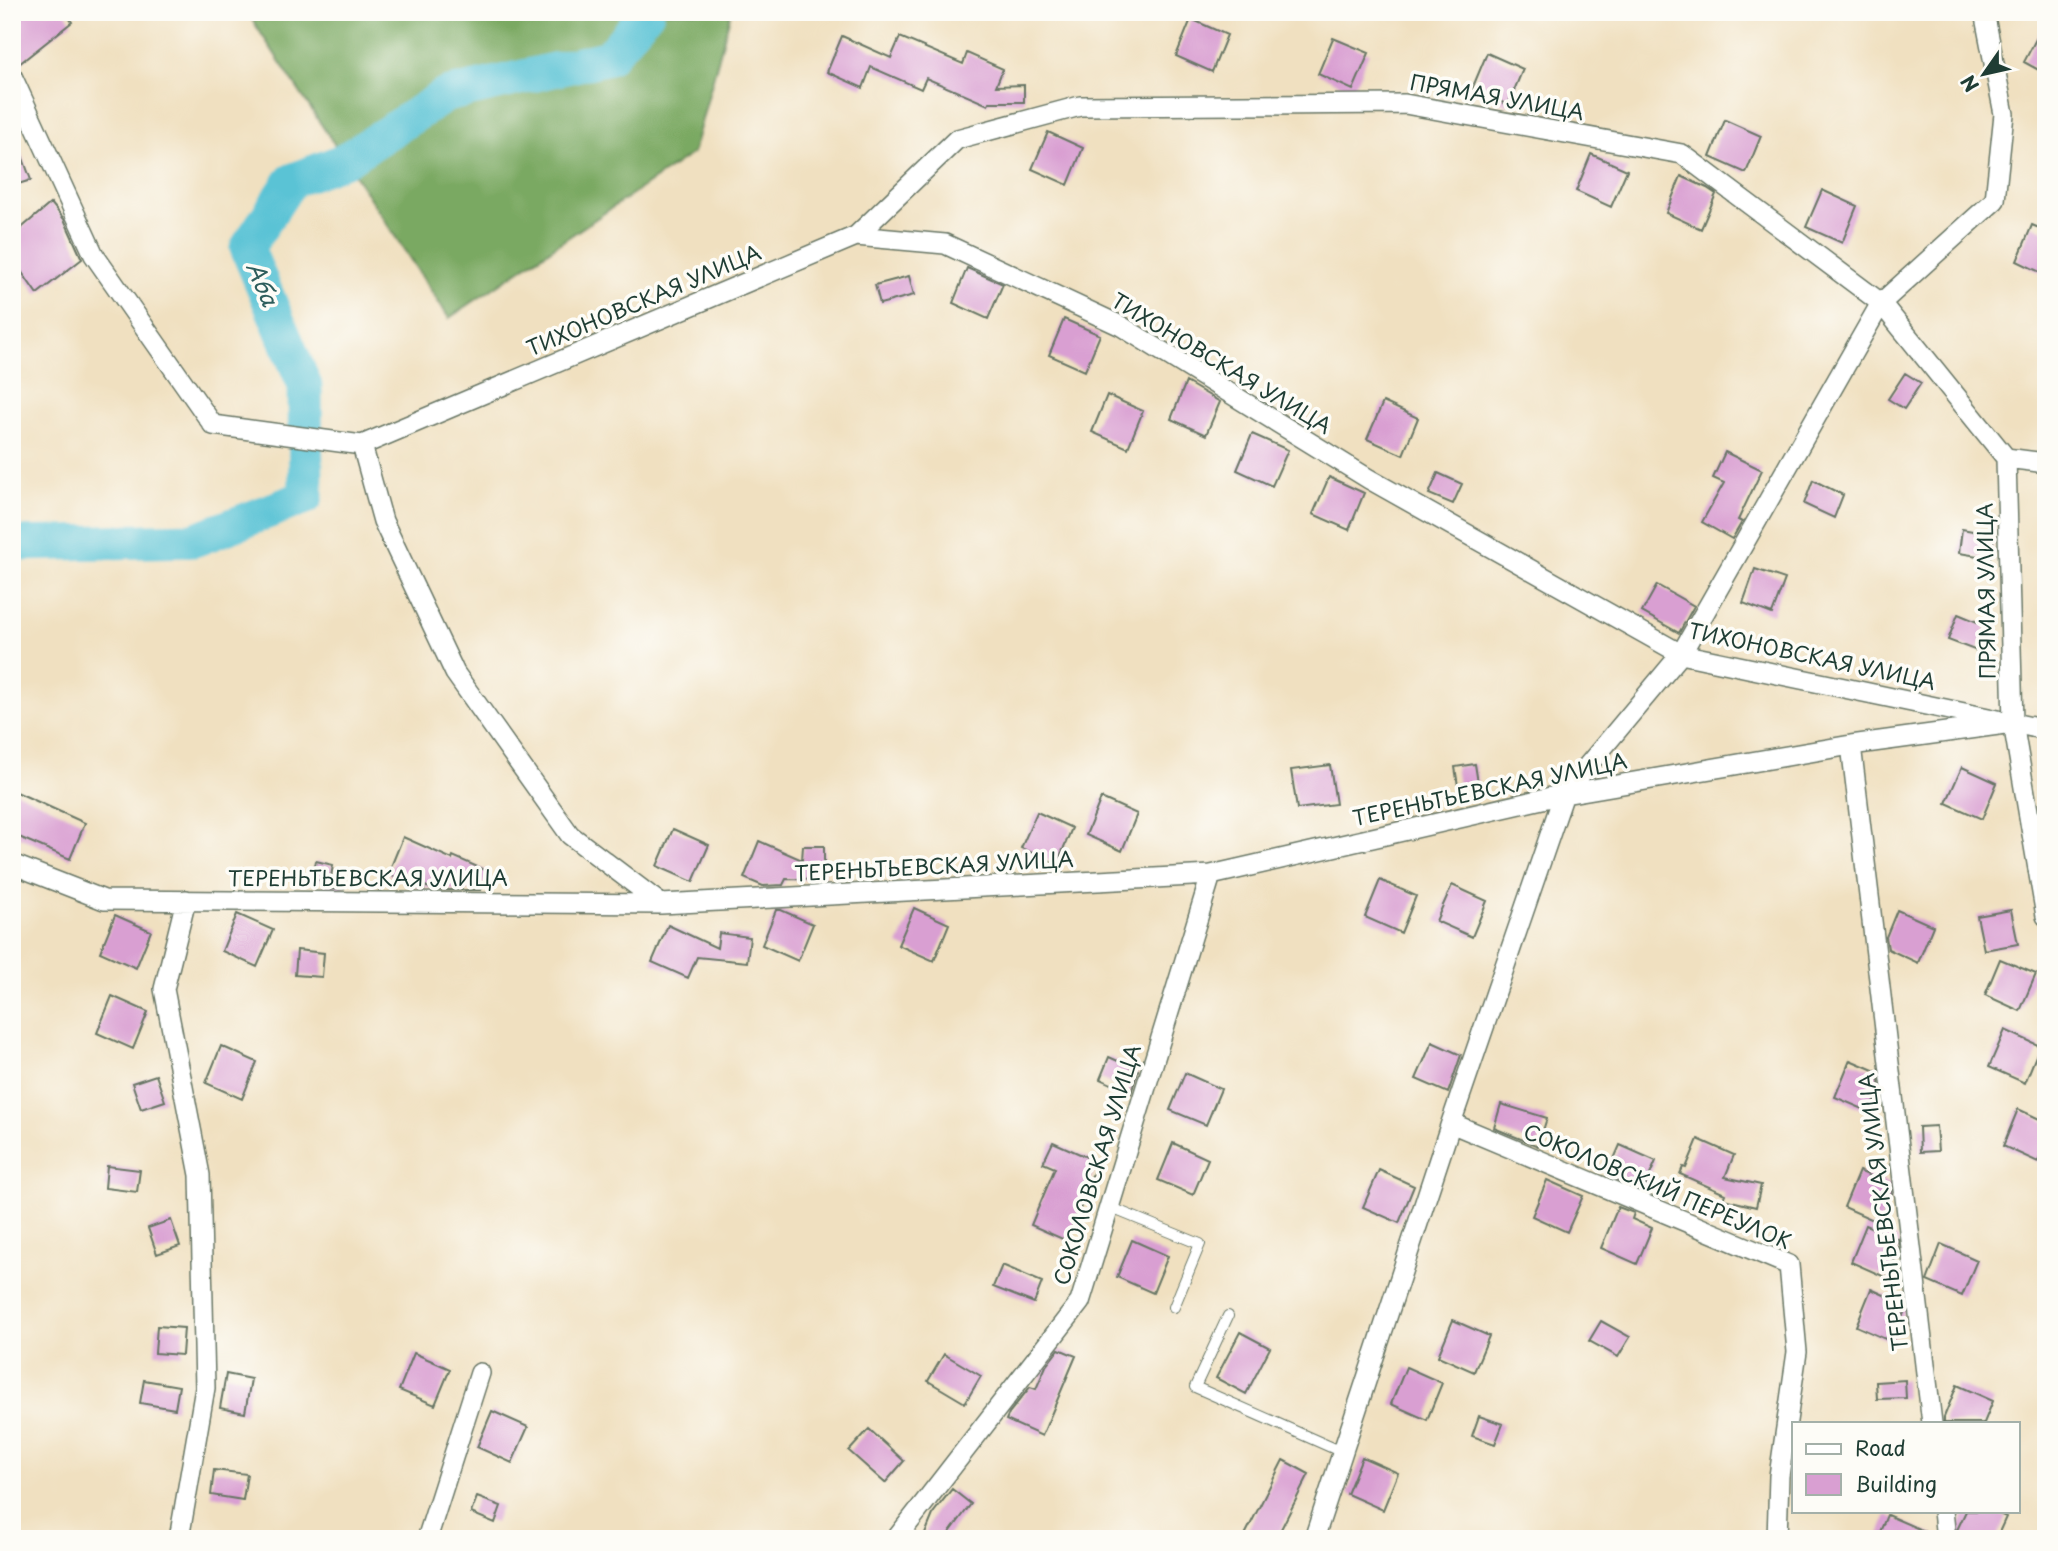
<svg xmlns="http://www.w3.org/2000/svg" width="2058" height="1551" viewBox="0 0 2058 1551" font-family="'Playpen Sans',sans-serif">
  <rect width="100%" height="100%" fill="#fdfcf7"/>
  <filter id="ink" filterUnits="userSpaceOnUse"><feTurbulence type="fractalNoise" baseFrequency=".0143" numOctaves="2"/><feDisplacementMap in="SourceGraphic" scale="14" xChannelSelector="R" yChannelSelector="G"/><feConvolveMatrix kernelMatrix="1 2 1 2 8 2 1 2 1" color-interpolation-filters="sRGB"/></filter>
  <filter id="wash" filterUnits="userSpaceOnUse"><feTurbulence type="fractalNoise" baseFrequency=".00686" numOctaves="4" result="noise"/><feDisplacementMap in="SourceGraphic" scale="28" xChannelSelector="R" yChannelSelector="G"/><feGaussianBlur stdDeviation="1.57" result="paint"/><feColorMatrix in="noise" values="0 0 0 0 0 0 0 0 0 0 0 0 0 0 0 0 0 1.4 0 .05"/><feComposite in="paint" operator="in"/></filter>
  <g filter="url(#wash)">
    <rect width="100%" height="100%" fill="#f0e0c0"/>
    <path fill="#7aa962" stroke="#4c734b" stroke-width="2" d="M247 12H731L693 153 449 318Z"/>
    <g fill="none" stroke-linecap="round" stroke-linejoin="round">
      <path stroke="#5ac3d5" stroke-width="35" d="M12 541 14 544 194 540 306 497 305 386 247 248 291 181 345 160 446 95 609 57 647 12"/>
    </g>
    <g id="blocks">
      <path fill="#d99fd2" d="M12 12H65L72 22 19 64 12 54Z
        M1191 19 1227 35 1212 72 1176 56Z
        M2046 20V74L2024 62Z
        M842 36 891 58 900 37 963 64 967 53 1003 69 996 86 1024 85V102H989L988 105 926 78 921 89 871 67 863 88 827 72Z
        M1333 38 1369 53 1353 90 1318 74Z
        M1487 53 1523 69 1508 105 1472 89Z
        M1725 120 1761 136 1746 173 1710 157Z
        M1048 132 1083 148 1068 185 1032 169Z
        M12 134H14L31 180 12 186Z
        M1591 154 1627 170 1611 207 1576 191Z
        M1681 176 1707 188 1716 194 1701 229 1666 213Z
        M1822 190 1857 206 1842 243 1806 227Z
        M51 203 64 219 82 259 37 294 12 258V236Z
        M2032 225 2046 231V275L2017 261Z
        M967 268 1003 284 988 319 953 303Z
        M909 276 914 295 880 304 875 285Z
        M1064 319 1100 335 1085 371 1049 355Z
        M1905 373 1921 383 1904 409 1888 399Z
        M1186 382 1220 402 1206 435 1171 419Z
        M1107 395 1143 411 1128 448 1092 432Z
        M1383 402 1418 418 1403 455 1367 439Z
        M1252 434 1288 450 1272 486 1237 470Z
        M1725 452 1762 470 1738 520 1742 522 1732 539 1702 522 1724 483 1713 478Z
        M1438 473 1462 484 1453 504 1429 494Z
        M1329 477 1364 493 1349 530 1313 514Z
        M1813 480 1843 495 1834 518 1804 504Z
        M1962 529 1994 535 1990 558 1959 553Z
        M1755 569 1785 579 1772 614 1743 603Z
        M1657 585 1694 606 1679 633 1642 612Z
        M1958 614 1987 626 1977 651 1948 640Z
        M1475 764 1478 783 1458 786 1455 767Z
        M1330 765 1336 804 1297 809 1291 770Z
        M1962 767 1997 783 1982 819 1946 803Z
        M12 790 85 823 70 859 12 834Z
        M1101 798 1137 814 1122 851 1086 835Z
        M1037 812 1072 828 1057 864 1021 848Z
        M673 829 709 845 693 882 657 866Z
        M403 837 452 859 453 856 489 872 481 890H434L425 886 424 890 388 874Z
        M759 841 802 860 803 846H824V880L786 879 783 885 763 886 744 878Z
        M316 861 333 865 331 877 346 880 344 889H324L326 882 312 878Z
        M1380 880 1416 896 1401 933 1365 917Z
        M1452 885 1487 901 1472 937 1436 921Z
        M914 908 949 924 934 961 898 945Z
        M776 910H781L813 924 798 961 762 945Z
        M1897 910 1933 926 1918 963 1888 949 1886 937Z
        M2011 910 2018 944 1984 950 1977 916Z
        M237 914 273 930 257 967 222 951Z
        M115 915 151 931 136 968 100 952Z
        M668 925 717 948 719 933 750 937 747 962 697 957 688 978 652 962Z
        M297 950 324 953 322 977 295 975Z
        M2000 959 2036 974 2020 1011 1985 995Z
        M112 996 148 1012 133 1049 97 1033Z
        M2005 1030 2040 1046 2025 1083 1989 1067Z
        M1432 1042 1461 1055 1448 1093 1416 1079Z
        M221 1046 257 1062 242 1099 206 1083Z
        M1109 1057 1138 1070 1131 1093 1100 1079Z
        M1850 1060 1878 1072 1880 1090 1870 1112 1835 1097Z
        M1185 1073 1221 1089 1206 1125 1170 1110Z
        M156 1075 165 1101 141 1109 132 1083Z
        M1501 1104 1547 1118 1538 1146 1494 1128Z
        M2018 1109 2046 1122V1144L2038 1162 2003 1146Z
        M1936 1126 1938 1151 1920 1152 1919 1127Z
        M1698 1139 1734 1155 1725 1177 1761 1185 1756 1207 1723 1199 1725 1194 1680 1174 1683 1167 1686 1168Z
        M1053 1142 1098 1162 1080 1203 1082 1204 1067 1241 1031 1225 1055 1168 1043 1163Z
        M1173 1143 1208 1159 1193 1195 1158 1180Z
        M1620 1145 1656 1161 1643 1191 1607 1175Z
        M107 1166 140 1170 137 1192 105 1188Z
        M1379 1170 1414 1186 1399 1223 1363 1207Z
        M1859 1171 1891 1185 1892 1193 1880 1223 1844 1207Z
        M1547 1180 1583 1196 1567 1232 1532 1216Z
        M1618 1207 1634 1213 1632 1219 1652 1228 1637 1264 1601 1248Z
        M171 1220 180 1246 157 1254 148 1228Z
        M1866 1225 1898 1239 1899 1249 1887 1278 1851 1262Z
        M1132 1240 1168 1256 1153 1293 1117 1277Z
        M1941 1244 1977 1260 1962 1296 1927 1281Z
        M1002 1265 1042 1282 1034 1303 993 1287Z
        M1871 1289 1906 1305V1308L1892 1342 1856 1326Z
        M1453 1320 1489 1336 1474 1372 1438 1356Z
        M1601 1321 1630 1337 1618 1357 1589 1341Z
        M157 1326 184 1328 182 1355 155 1353Z
        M1240 1332 1270 1348 1246 1394 1216 1378Z
        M1059 1349 1076 1356 1042 1436 1006 1420 1009 1413 1030 1387 1036 1389 1046 1366Z
        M414 1353 450 1369 435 1405 399 1390Z
        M944 1354 981 1376 965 1403 928 1381Z
        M1406 1367 1442 1383 1427 1420 1391 1404Z
        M226 1374 251 1379 245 1413 220 1408Z
        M144 1380 179 1386 175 1409 140 1403Z
        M1905 1380 1906 1398 1877 1399 1876 1382Z
        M1957 1385 1993 1401 1984 1423H1944V1417Z
        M492 1411 528 1427 512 1463 477 1447Z
        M1479 1416 1503 1424 1495 1444 1472 1436Z
        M869 1429 904 1461 885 1483 849 1451Z
        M1362 1457 1398 1473 1383 1510 1347 1494Z
        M1283 1460 1309 1474 1276 1539H1243Z
        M214 1470 247 1474 243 1500 211 1495Z
        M952 1489 971 1504 945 1539H923L934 1512Z
        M477 1497 501 1506 495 1523 471 1513Z
        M1966 1511H1993L2006 1517 1996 1539H1958L1957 1530Z
        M1887 1515 1933 1535 1934 1539H1877Z"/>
    </g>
  </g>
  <g filter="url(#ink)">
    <use href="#blocks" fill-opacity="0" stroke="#687665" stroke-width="2"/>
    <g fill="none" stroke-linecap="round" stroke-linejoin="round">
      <g stroke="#687665" stroke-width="12">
        <path id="lane" d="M1109 1207 1200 1244 1174 1307
          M1228 1316 1195 1387 1342 1452"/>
      </g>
      <g stroke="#687665" stroke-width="22">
        <path id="street" d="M12 76 94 255 213 425 362 445 383 521 455 673 570 835 661 904
          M856 236 957 139 1080 106 1405 104 1682 154 1881 303 2006 458 2013 723 2046 916
          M362 445 856 236 945 244 1121 326 1369 479 1681 654 1998 720
          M2006 458 2046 463
          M1851 745 1932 1423
          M12 864 104 900 661 904 1211 875 1564 794 1851 745 2013 723 2046 730
          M1451 1123 1789 1265 1797 1352 1779 1476 1777 1539
          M1943 1511 1946 1539
          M179 1539 205 1388 200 1175 164 989 186 900
          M427 1539 480 1373
          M896 1539 1080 1302 1211 875
          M1314 1539 1451 1123 1564 794 1681 654 1881 303 1995 200 2004 114 1984 12"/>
      </g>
      <use href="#lane" stroke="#fff" stroke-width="10"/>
      <use href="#street" stroke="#fff" stroke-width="19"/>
    </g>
  </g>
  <g text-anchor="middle" stroke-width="7" stroke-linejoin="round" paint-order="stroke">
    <g font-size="21" fill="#1f3d34" stroke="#fdfcf7">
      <text transform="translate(1497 98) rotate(10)" y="7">ПРЯМАЯ УЛИЦА</text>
      <text transform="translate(644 301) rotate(-23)" y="7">ТИХОНОВСКАЯ УЛИЦА</text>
      <text transform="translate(1221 364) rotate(31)" y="7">ТИХОНОВСКАЯ УЛИЦА</text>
      <text transform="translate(1987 591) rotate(-91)" y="7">ПРЯМАЯ УЛИЦА</text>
      <text transform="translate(1812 657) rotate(12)" y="7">ТИХОНОВСКАЯ УЛИЦА</text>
      <text transform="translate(1490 790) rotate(-12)" y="7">ТЕРЕНЬТЬЕВСКАЯ УЛИЦА</text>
      <text transform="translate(934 867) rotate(-3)" y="7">ТЕРЕНЬТЬЕВСКАЯ УЛИЦА</text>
      <text x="368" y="886">ТЕРЕНЬТЬЕВСКАЯ УЛИЦА</text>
      <text transform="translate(1098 1165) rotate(-73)" y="7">СОКОЛОВСКАЯ УЛИЦА</text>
      <text transform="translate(1657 1187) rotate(23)" y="7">СОКОЛОВСКИЙ ПЕРЕУЛОК</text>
      <text transform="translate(1884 1212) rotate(-97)" y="7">ТЕРЕНЬТЬЕВСКАЯ УЛИЦА</text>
    </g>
    <g font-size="23" font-style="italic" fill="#2e5e5c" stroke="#fdfcf7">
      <text transform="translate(262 284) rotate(67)" y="8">Аба</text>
    </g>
  </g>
  <rect width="2058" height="1551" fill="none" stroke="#fdfcf7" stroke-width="42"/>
  <rect x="1792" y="1422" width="228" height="91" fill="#fdfcf7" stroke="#a4b0a9" stroke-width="2"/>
  <rect x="1806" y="1444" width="35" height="10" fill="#ffffff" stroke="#a4b0a9" stroke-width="2"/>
  <text x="1855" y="1456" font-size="21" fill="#1f3d34">Road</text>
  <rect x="1806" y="1474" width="35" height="21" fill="#d99fd2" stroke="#a4b0a9" stroke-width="2"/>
  <text x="1855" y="1492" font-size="21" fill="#1f3d34">Building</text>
  <g transform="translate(1984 74) rotate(236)" stroke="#fdfcf7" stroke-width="5" paint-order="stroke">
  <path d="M0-5L12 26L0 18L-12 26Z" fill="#1f3d34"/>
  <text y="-10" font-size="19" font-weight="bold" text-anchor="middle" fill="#1f3d34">N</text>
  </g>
</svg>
